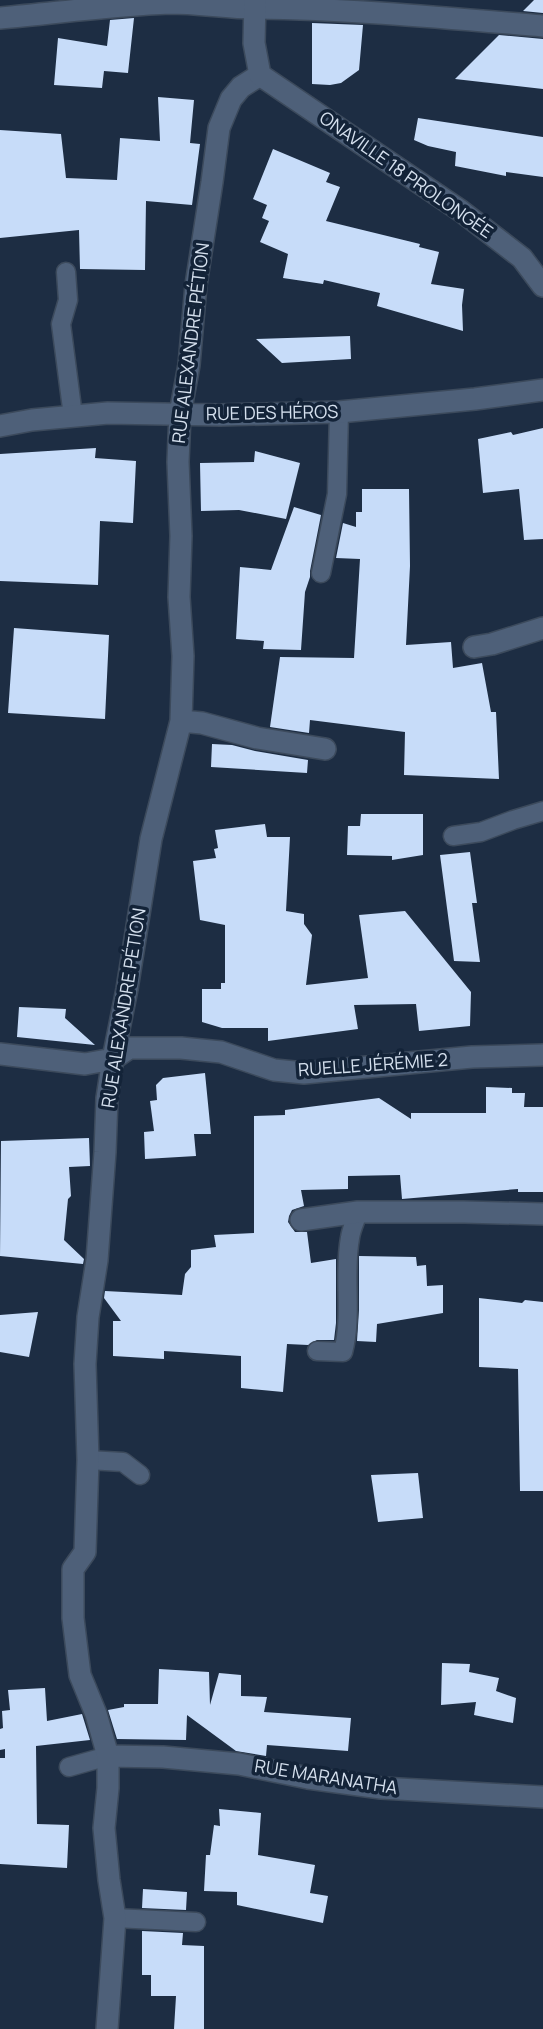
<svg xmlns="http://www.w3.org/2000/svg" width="543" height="2029" viewBox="0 0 543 2029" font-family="Manrope,sans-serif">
  <rect width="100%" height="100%" fill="#1d2d43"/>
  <path fill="#c7dcf9" d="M534 0H543V13L523 11Z
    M134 18 128 73 104 71 102 88 54 85 58 38 107 46 110 20Z
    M312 23 363 25 359 70 341 83 330 85 312 84Z
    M499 35 543 39V89L455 79Z
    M158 97 194 100 190 143 200 144 192 205 146 201 145 270 80 269 79 230 0 238V130L61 134 66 178 117 180 120 138 160 141Z
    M418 118 543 137V177L506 172V176L455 166 456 152 428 146 414 140Z
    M273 149 330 173 326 182 340 187 326 221 420 244 419 247 439 252 431 284 464 289 462 305 463 331 377 306 380 293 324 280 323 284 283 278 288 254 260 242 269 221 262 218 267 205 253 199Z
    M350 336 351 359 282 363 256 339Z
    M543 428V539L524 540 519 489 483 493 478 439 511 432 513 435Z
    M96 448 95 458 136 461 133 523 100 521 98 585 0 581V454Z
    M255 451 300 463 286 519 239 510 201 511 200 463 254 462Z
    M362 489H409L410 566 406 645 451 642 453 668 482 663 491 712H496L499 779 404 775 405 732 310 720 309 733 270 727 280 657 354 658 360 559 336 558 343 523 356 527V512H362Z
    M294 507 321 515 310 571V577L305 592 301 650 263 649 264 641 236 639 240 567 271 570Z
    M14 628 109 635 105 719 8 713Z
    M212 744 232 745 255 751 308 760 307 773 211 767Z
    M361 814H423V855L392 860V856L347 855 348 826H360Z
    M265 824 267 837H290L286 911 304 914V924L312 935 306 985 368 978 359 915 405 911 471 992 470 1026 419 1031 416 1004 354 1005 358 1029 268 1041V1028H222L202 1022V989H221V983H225V925L200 920 193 861 216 858 214 849 218 848 215 830Z
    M470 852 477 903H472L480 962 454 961 440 855Z
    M19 1007 66 1009 65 1018 95 1045 17 1037Z
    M205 1073 211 1134H194L196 1156 145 1159 144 1132 154 1131 150 1101 157 1100 156 1085 163 1078Z
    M486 1087 512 1088V1093H525L524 1107H543V1192H518V1189L402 1199 400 1175 348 1176V1189L301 1190 304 1206 292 1210 289 1216 288 1222 295 1232H307L311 1263 336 1259V1323L334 1340H317L308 1345 287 1344 283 1392 241 1388V1356L164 1351V1359L113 1356V1321H121L104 1298 105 1291 182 1295 185 1274 191 1267V1250L216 1247 214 1235 254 1233V1116L285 1115V1110L379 1098 411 1119V1113H486Z
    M89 1138 90 1166 69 1167 71 1196 68 1199 64 1240 84 1259 83 1264 0 1256 1 1141Z
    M359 1256 416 1257 417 1266 426 1265 427 1286 443 1285V1313L377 1324 376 1342 357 1341 359 1310Z
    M479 1298 522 1303 525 1300 543 1302V1491H520L518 1369 479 1367Z
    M38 1312 29 1357 0 1352V1315Z
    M418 1473 423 1518 378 1522 371 1475Z
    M442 1663 470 1664 469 1672 499 1678 496 1691 516 1698 513 1723 474 1715 476 1702 441 1705Z
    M159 1669 209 1672 210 1705 219 1673 241 1675V1696L267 1697 264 1712 351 1718 348 1751 267 1745 266 1756 236 1751 187 1715 186 1740 117 1739 108 1710 124 1707V1704H158Z
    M45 1688 47 1721 82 1714 90 1740 36 1746 37 1824 69 1825 67 1868 0 1864V1758H5V1749L0 1750V1729L3 1728 2 1711 10 1710 8 1690Z
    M219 1809 261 1813 258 1855 315 1865 310 1893 328 1896 323 1923 237 1905V1892L204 1891 206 1855H210L214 1825 220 1826Z
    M143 1889 187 1892 186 1910 142 1908Z
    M142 1931 183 1933 182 1945 204 1946V2029H174L176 1996H151V1975H142Z"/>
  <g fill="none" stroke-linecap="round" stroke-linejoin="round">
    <g stroke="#3c4a5c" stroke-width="21">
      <path id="lane" d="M66 272 68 300 61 324 73 416
        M321 573 337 494 339 412
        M453 836 481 832 513 820 543 811
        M317 1351 343 1352C353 1315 343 1275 350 1238 351 1229 356 1220 358 1212
        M88 1460 123 1462 140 1475
        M69 1767 108 1756
        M115 1918 196 1922"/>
    </g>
    <g stroke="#3c4a5c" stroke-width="24">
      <path id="street" d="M0 18C57 13 113 5 170 3 199 3 227 8 255 8 352 9 447 18 543 26
        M0 426 32 420 108 413 220 415 339 412 475 399 543 390
        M474 647 492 644 543 628
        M181 721 202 723 257 738 325 749
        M0 1054 85 1064 113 1059 129 1048H181L221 1052 274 1070 304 1073 472 1057 543 1055
        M301 1220 358 1212H464L543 1214
        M108 1756 163 1757 239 1764 308 1778 381 1788 543 1797
        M107 2029 115 1918 109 1880 104 1828 108 1788V1756L96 1714 80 1675 73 1618V1569L85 1552 88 1460 85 1364 88 1317 97 1260 105 1152 107 1098 113 1059 127 989 151 839 181 721 183 656 179 597 181 536 178 462 180 414 189 365 196 285 212 182 219 128 231 99 241 87 260 75"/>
    </g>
    <g stroke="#3c4a5c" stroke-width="24">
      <path id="secondary" d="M255 0 254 43 260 75 461 211 522 258 543 286"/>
    </g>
    <use href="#lane" stroke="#4e6079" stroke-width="18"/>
    <use href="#street" stroke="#4e6079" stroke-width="21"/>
    <use href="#secondary" stroke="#4e6079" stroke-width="21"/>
  </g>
  <g text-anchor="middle" stroke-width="7" stroke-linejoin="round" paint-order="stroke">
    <g font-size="18" fill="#d5e0ee" stroke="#132338">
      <text transform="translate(406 175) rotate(35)" y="6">ONAVILLE 18 PROLONGÉE</text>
      <text transform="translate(191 343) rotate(-83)" y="6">RUE ALEXANDRE PÉTION</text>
      <text transform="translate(272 413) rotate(-1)" y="6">RUE DES HÉROS</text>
      <text transform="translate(124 1008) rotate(-81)" y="6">RUE ALEXANDRE PÉTION</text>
      <text transform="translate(373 1065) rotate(-4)" y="6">RUELLE JÉRÉMIE 2</text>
      <text transform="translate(326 1777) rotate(9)" y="6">RUE MARANATHA</text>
    </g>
  </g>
</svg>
